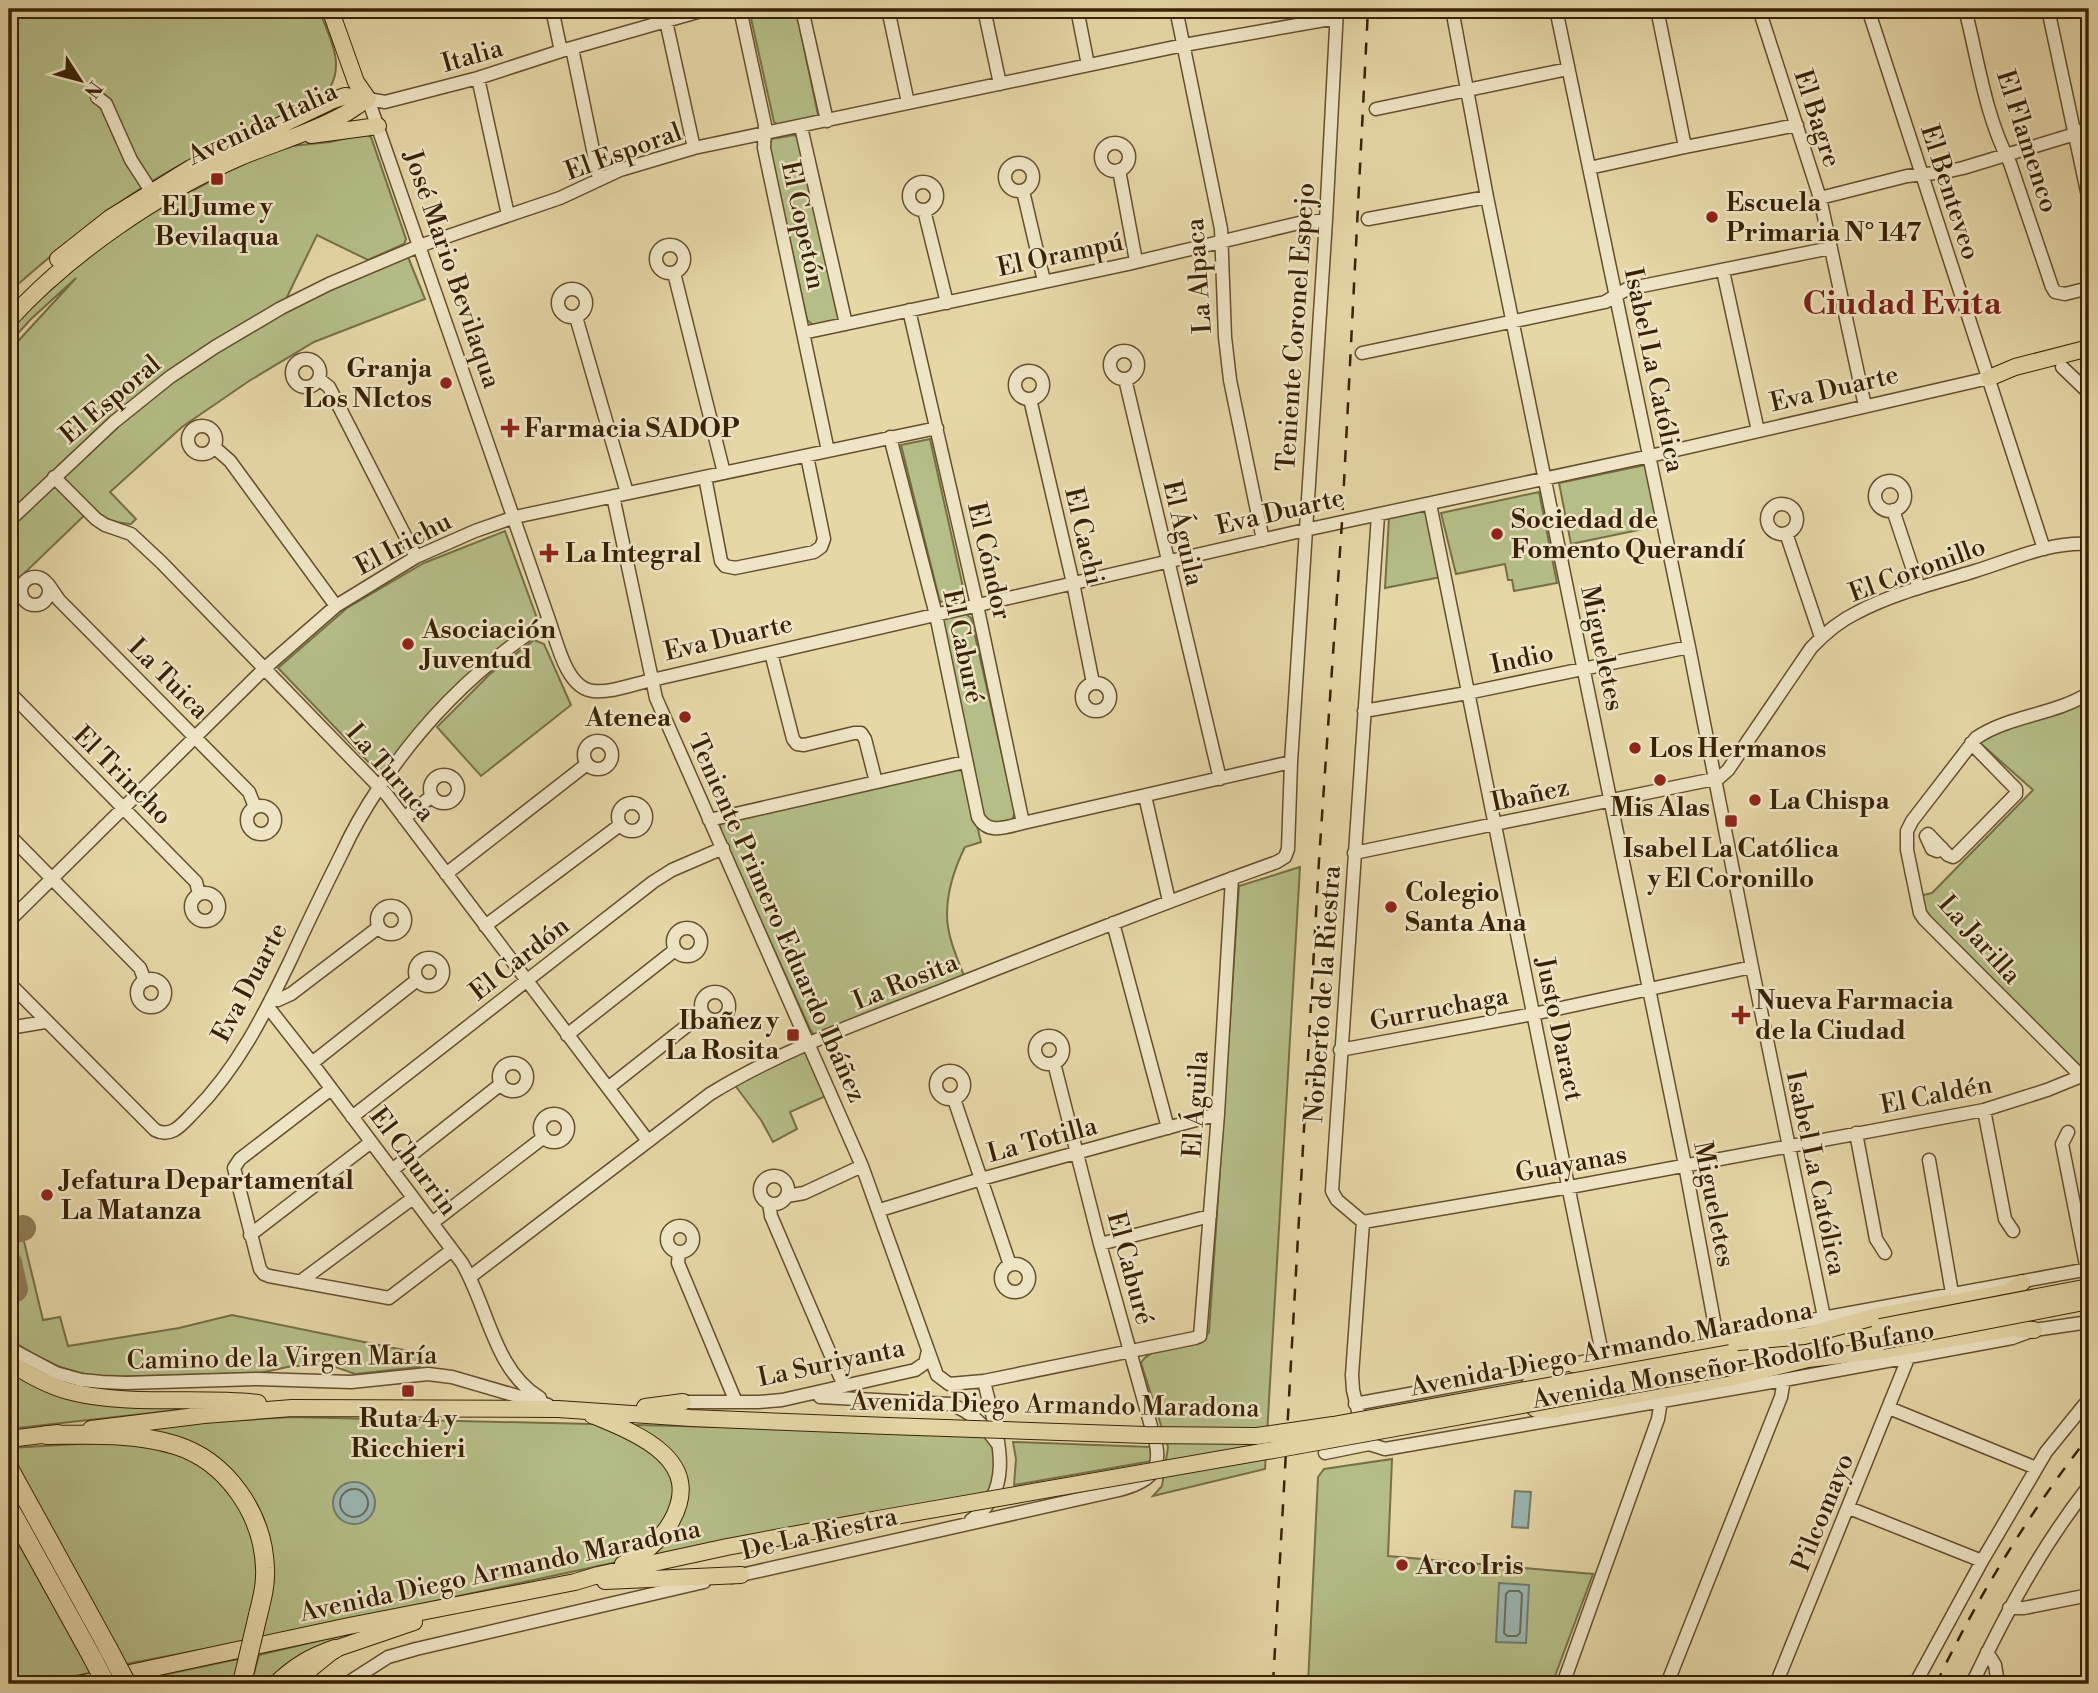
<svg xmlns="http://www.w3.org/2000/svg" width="2098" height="1693" viewBox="0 0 2098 1693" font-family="'Libre Bodoni',serif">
  <rect width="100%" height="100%" fill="#e6d7a7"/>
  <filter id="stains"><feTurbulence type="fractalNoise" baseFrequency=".00286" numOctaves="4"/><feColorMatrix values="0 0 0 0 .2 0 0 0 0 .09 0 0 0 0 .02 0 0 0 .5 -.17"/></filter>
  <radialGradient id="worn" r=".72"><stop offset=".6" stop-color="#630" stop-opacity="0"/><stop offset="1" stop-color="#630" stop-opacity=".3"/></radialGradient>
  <path fill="#b5be87" stroke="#767046" stroke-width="2" d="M9 9H249L250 13 268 9H319C328 35 346 63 329 89 317 109 237 137 212 149 134 185 73 236 9 292Z
    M749 9H796L818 115 816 119 782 127 774 122Z
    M365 134 371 137 406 239 404 244 368 260 317 235 286 299 212 343 9 514V351L76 278 31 319 9 343V331L27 311 86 258 152 211 183 193 194 190 222 175 224 171 281 147 330 142Z
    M794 135 799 138 839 320 813 325 807 320 769 144 772 139Z
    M408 257 425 299 314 342 249 381 182 427 110 492 136 519 131 524C114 523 105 519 92 508L9 588V527C69 469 129 411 199 363 263 320 335 284 408 257Z
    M930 439 965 596 940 602 901 445Z
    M1645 465 1658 526 1571 544 1559 483Z
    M1539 492 1557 583 1514 591 1512 580H1508L1505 564 1456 574 1441 513Z
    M1427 510 1441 577 1385 588 1389 518Z
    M505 531 538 621 386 769 376 770 278 668 347 608 424 563Z
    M966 614 971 618 1015 812 1012 820 994 824 982 816 941 623 945 618Z
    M534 640 544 644 571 705 481 776 437 727 490 674Z
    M2079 704 2089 706V1067L2083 1069 1928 918 1919 896 1932 893 2033 790 1979 742 1983 736Z
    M957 770 963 771 965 775 981 842 965 847C955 867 947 892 947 915 947 936 957 958 965 978L814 1035 810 1029 721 833 720 824Z
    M1300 867 1265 1469 1153 1496 1162 1486 1168 1447 1141 1363C1149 1347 1187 1343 1205 1338L1209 1332 1239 886Z
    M806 1051 828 1095 790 1112 797 1129 773 1142 761 1120 734 1084Z
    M9 1200 15 1204 43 1320 60 1317 68 1346 179 1328 232 1315 418 1353 423 1357 424 1362 419 1367 355 1374 333 1366H292L260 1373 101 1377 80 1373 60 1367 37 1356 9 1339Z
    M9 1369 23 1378 195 1408 9 1429Z
    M291 1417 887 1431 986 1436C1001 1455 994 1474 990 1495L608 1564 258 1639 270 1588 238 1480 128 1431 196 1423Z
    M113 1442 174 1451 215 1475 248 1518 260 1569 247 1641 126 1664 9 1452V1448Z
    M1013 1442 1150 1447 1152 1461 1014 1485 1016 1459Z
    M1392 1459 1388 1556 1593 1574 1552 1684H1308L1318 1477 1324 1469Z
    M9 1526 84 1661 90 1673 34 1684H9Z
    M393 1623 270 1684H251L259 1655Z
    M243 1658 237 1684H141L139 1680Z"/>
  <path fill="#9bb7b2" stroke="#737b6c" stroke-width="2" d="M333 1503a21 21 0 1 1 42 0a21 21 0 1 1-42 0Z
    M1515 1491 1531 1492 1528 1528 1512 1527Z
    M1499 1583 1529 1585 1526 1643 1496 1642Z"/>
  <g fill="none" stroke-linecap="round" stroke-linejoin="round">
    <path stroke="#6a6c5b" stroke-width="2" d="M340 1503a14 14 0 1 1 28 0a14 14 0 1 1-28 0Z
      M1509 1591H1519L1522 1594 1520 1633 1517 1636H1507L1504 1633 1506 1594Z"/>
    <path stroke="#8f7c56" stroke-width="26" d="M9 1232 23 1228
      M9 1263 15 1289"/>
    <g stroke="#644f2d" stroke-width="15">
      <path id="minor" d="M552 9 561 51
        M740 9 765 125 764 148 828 451
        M802 9 827 121
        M888 9 908 103
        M984 9 1000 84
        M1077 9 1088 65
        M1176 9 1221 229 1225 337 1230 380 1263 540
        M1452 9 1487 197 1685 1165 1717 1337
        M1556 9 1689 647 1752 967 1824 1317
        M1657 9 1685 147
        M1759 9 1820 198 1865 406
        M1868 9 2044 549
        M1965 9C1978 59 1985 116 2010 163L2052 287 2055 292 2065 294 2089 288
        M2048 9 2089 201
        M666 21 694 148
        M572 48 599 179
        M478 78 508 215
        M97 97 106 104 131 160 151 191
        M368 99 549 620C557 642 566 688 593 691 611 693 634 684 652 680L1305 530 1650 456 1989 378
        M368 99 385 102 478 78 561 51 708 9
        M1376 109 1568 69
        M801 127 846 324
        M1101 157a14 14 0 1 1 28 0a14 14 0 1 1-28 0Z
        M1005 177a14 14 0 1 1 28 0a14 14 0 1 1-28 0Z
        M1589 168 1685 147 1797 125
        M1119 170 1136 261
        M909 196a14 14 0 1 1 28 0a14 14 0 1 1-28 0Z
        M1023 191 1044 281
        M1820 198 1907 176 1945 172 1963 168 2075 134 2089 127
        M924 210 947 303
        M1368 219 1487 197
        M656 259a14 14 0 1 1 28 0a14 14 0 1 1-28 0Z
        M1723 271 1758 431
        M674 273 724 473
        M558 303a14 14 0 1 1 28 0a14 14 0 1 1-28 0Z
        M909 310 977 605 1023 823
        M576 317 627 493
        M803 333 1128 264 1299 223 1326 220
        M1110 365a14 14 0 1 1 28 0a14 14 0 1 1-28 0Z
        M1362 353 1605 302 1627 289 1831 248
        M292 373a14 14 0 1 1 28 0a14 14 0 1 1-28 0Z
        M2062 367 2089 393
        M1015 385a14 14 0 1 1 28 0a14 14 0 1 1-28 0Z
        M319 379 329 387 416 557
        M1125 379 1220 779
        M1030 399 1073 583 1093 683
        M188 440a14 14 0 1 1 28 0a14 14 0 1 1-28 0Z
        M890 437 936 615 978 817C988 835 1006 827 1023 823L1291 762
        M214 447 230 461 336 606
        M54 477 96 519 105 525 131 534 162 563 387 795 648 1141
        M705 477 721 561 725 566 735 568 814 552 821 547 824 539 807 456
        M1875 496a15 15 0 1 1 30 0a15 15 0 1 1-30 0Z
        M613 496 656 698 862 1166 937 1375 949 1384 984 1381 1195 1338 1200 1336 1218 1114 1232 878
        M1430 504C1486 789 1548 1073 1603 1358
        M1767 519a15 15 0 1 1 30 0a15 15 0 1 1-30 0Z
        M1893 510 1919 588
        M1378 515 1332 1191 1337 1200 1363 1222 1352 1375 1353 1390 1364 1437 1369 1444 1385 1449 1784 1380 2012 1338 2034 1330 2089 1322
        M9 521 114 422 170 377 215 347 281 308 329 284 419 246 560 198 620 170 694 148 1184 45 1336 18
        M1786 533 1821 637
        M21 591a14 14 0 1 1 28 0a14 14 0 1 1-28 0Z
        M48 584 59 600 249 792 255 807
        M771 653 793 739 797 744 804 745 854 733H861L865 739 876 782
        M1082 697a14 14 0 1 1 28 0a14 14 0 1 1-28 0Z
        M9 692 196 882 199 894
        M1364 711 1467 693 1689 647
        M584 755a14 14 0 1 1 28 0a14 14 0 1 1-28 0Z
        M430 789a14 14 0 1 1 28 0a14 14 0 1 1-28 0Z
        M1145 796 1169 901
        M618 817a14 14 0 1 1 28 0a14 14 0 1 1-28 0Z
        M247 820a14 14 0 1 1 28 0a14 14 0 1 1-28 0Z
        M404 818 432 796
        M709 820 965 762
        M9 835 140 968 145 981
        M1942 848 1937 851 1932 849 1926 836 1928 834 1948 855 1953 857 1956 855 2016 794V789L1971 743
        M1354 853 1719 778 1728 770 1811 648C1825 633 1839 621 1858 612 1894 593 1936 583 1975 571 2011 560 2051 541 2089 544
        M446 874 587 764
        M191 907a14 14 0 1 1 28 0a14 14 0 1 1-28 0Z
        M377 920a14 14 0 1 1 28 0a14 14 0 1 1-28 0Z
        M9 921 265 668 336 606 416 557 475 531 515 517 937 428
        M1113 923 1168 1128
        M485 926 620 825
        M673 942a14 14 0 1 1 28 0a14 14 0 1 1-28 0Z
        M415 972a14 14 0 1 1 28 0a14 14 0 1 1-28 0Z
        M137 993a14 14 0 1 1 28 0a14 14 0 1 1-28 0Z
        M9 983 155 1130C172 1139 183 1123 194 1112 237 1069 264 1015 290 961 307 924 325 887 343 851 353 829 366 807 380 786 424 720 481 663 549 620
        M701 1006a14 14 0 1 1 28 0a14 14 0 1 1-28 0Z
        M271 999 278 1000 291 994 379 927
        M268 1007 312 1063 462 1263C488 1307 494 1370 540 1398
        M9 1028 45 1022
        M567 1035 675 950
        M1035 1050a14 14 0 1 1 28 0a14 14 0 1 1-28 0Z
        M1340 1050 1533 1014 1752 967
        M499 1077a14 14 0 1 1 28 0a14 14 0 1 1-28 0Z
        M312 1063 417 980
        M936 1085a14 14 0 1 1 28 0a14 14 0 1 1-28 0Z
        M2082 1077 1924 919 1920 913 1907 850V831L1912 821 1976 738C2010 715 2055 715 2089 693
        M608 1088 703 1013
        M331 1089 240 1159 234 1168 260 1269 264 1274 269 1276 389 1298 452 1250
        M954 1099 1010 1265
        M1984 1110 2005 1219 2013 1231
        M540 1128a14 14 0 1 1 28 0a14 14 0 1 1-28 0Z
        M352 1117 653 882 672 870 723 848
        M2068 1132 2062 1144 2087 1270
        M1856 1133 1876 1239 1885 1253
        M1929 1160 1952 1293
        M392 1170 501 1084
        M760 1190a14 14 0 1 1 28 0a14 14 0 1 1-28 0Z
        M787 1196 804 1193 862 1166
        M769 1203 771 1216 844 1386
        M880 1210 981 1179 1218 1114
        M1363 1222 1570 1187 1984 1110 2047 1090 2089 1073
        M432 1223 544 1137
        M667 1239a13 13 0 1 1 26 0a13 13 0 1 1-26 0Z
        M250 1235 371 1142
        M1100 1244 1210 1216
        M679 1252 678 1263 736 1402
        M1001 1278a14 14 0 1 1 28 0a14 14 0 1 1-28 0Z
        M470 1277 710 1094C783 1049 864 1021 943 990 1054 946 1165 902 1277 862L1285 857 1288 849 1291 762 1326 220 1337 9
        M301 1281 413 1198
        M1714 1338 2089 1269
        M9 1348 56 1373 81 1380 102 1382 126 1383 258 1379 351 1382 428 1374 452 1377 548 1405
        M820 1397 950 1404C971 1412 983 1424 997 1443
        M683 1402H759L782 1400 915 1370 925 1363 928 1351
        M1355 1404 1610 1357
        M1889 1408 2036 1468
        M1325 1453 1369 1444
        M1849 1508 1982 1561
        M971 1520C1020 1488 994 1427 984 1381
        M732 1577 1119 1490C1145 1483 1162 1474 1156 1444L1100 1244 1054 1063
        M2009 1608H2024L2089 1595
        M1987 1652 1995 1665 1998 1684
        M346 1684 388 1657 416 1649 704 1582
        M1563 1684 1658 1419 1661 1401
        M1667 1684 1781 1397 1784 1380
        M1776 1684 1909 1356
        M1915 1684 1982 1561 2046 1452 2089 1399
        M1972 1684C2005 1615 2041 1547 2089 1486"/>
    </g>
    <g stroke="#382204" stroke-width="18">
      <path id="major" d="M330 9 356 82 368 99
        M311 135 378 126
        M58 259 110 218 191 168 331 101 345 96 368 99
        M9 320C70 253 160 192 243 156 275 143 310 133 341 116 351 111 359 104 368 99
        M1989 378 2015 367 2089 348
        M9 1362C27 1374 46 1385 68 1391 127 1407 197 1396 258 1403
        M1573 1364 1589 1369 1728 1343 1804 1336 1878 1316 2007 1293 2022 1283
        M1552 1368C1536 1377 1512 1392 1536 1409L1551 1410 1734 1377 1808 1359 1884 1350 2013 1328 2034 1330
        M645 1407 683 1402
        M592 1415C638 1434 706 1460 671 1522 660 1541 642 1556 623 1564
        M91 1429 204 1415 292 1408 558 1409 691 1418 888 1426
        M9 1439 58 1433
        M605 1581 741 1575
        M79 1684 349 1626 575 1582 598 1575 727 1547 878 1519
        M294 1684 303 1675 335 1649 414 1622"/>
    </g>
    <g stroke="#382204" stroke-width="20">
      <path id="highway" d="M46 1435C88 1435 134 1432 175 1445 227 1461 263 1514 265 1568 266 1584 262 1599 258 1615
        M9 1468 108 1648
        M9 1507 92 1657
        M277 1684C296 1666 310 1658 335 1649"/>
    </g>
    <use href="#minor" stroke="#efe5c6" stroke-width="12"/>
    <use href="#major" stroke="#e6d7a7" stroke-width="16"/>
    <use href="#highway" stroke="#e6d7a7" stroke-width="18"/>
    <path stroke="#382204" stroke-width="2.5" stroke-dasharray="12 12" stroke-linecap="butt" d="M1273 1684 1319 860 1342 522 1368 9
      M1936 1684C1978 1596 2029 1513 2089 1436"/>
    <g stroke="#382204" stroke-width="18" stroke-linecap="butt">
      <path id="major-bridge" d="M1880 1327 2089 1287
        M1882 1341 2089 1301
        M888 1426 1146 1435 1257 1436 1333 1425 1730 1353
        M878 1519 1279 1449 1732 1367"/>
    </g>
    <g stroke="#382204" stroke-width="20" stroke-linecap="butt">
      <path id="highway-bridge" d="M108 1648 127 1684
        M92 1657 106 1684
        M242 1683 258 1615"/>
    </g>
    <use href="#major-bridge" stroke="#e6d7a7" stroke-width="16"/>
    <use href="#highway-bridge" stroke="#e6d7a7" stroke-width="18"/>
  </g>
  <g fill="#8f2418" stroke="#efe5c6" stroke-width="2.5">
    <rect x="210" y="172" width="14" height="14" rx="3.5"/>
    <circle cx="1712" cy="217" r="7"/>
    <circle cx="446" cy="383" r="7"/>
    <path d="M506.5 417.5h7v7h7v7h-7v7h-7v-7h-7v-7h7z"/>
    <circle cx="1497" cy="534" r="7"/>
    <path d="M545.5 542.5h7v7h7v7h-7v7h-7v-7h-7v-7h7z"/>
    <circle cx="408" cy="644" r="7"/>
    <circle cx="685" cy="717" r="7"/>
    <circle cx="1635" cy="748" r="7"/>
    <circle cx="1660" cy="780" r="7"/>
    <circle cx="1755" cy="800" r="7"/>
    <rect x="1724" y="814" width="14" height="14" rx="3.5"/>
    <circle cx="1391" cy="907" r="7"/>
    <path d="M1737.5 1004.5h7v7h7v7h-7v7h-7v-7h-7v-7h7z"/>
    <rect x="786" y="1028" width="14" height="14" rx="3.5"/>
    <circle cx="47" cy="1195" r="7"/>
    <rect x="401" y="1384" width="14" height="14" rx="3.5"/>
    <circle cx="1402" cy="1565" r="7"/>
  </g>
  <g text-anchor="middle" stroke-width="5" stroke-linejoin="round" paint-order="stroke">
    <g font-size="26" fill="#382204" stroke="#efe5c6">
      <text transform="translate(472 55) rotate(-16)" y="9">Italia</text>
      <text transform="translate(1818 118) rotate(72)" y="9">El Bagre</text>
      <text transform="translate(262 123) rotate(-25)" y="9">Avenida Italia</text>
      <text transform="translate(2028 141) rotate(72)" y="9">El Flamenco</text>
      <text transform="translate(623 151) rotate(-20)" y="9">El Esporal</text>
      <text transform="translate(1951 192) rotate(72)" y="9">El Benteveo</text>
      <text transform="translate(804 225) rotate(78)" y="9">El Copetón</text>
      <text transform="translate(1060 254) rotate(-12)" y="9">El Orampú</text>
      <text transform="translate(453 269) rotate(71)" y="9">José Mario Bevilaqua</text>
      <text transform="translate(1198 276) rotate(-94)" y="9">La Alpaca</text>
      <text transform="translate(1295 327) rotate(-86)" y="9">Teniente Coronel Espejo</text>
      <text transform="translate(1655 370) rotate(78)" y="9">Isabel La Católica</text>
      <text transform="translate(1834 388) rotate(-13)" y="9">Eva Duarte</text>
      <text transform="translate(110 399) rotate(-40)" y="9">El Esporal</text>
      <text transform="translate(1280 511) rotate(-13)" y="9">Eva Duarte</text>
      <text transform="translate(1184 533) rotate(77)" y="9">El Águila</text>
      <text transform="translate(1085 536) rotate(77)" y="9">El Cachi</text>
      <text transform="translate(403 543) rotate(-28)" y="9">El Irichu</text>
      <text transform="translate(990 561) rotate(77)" y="9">El Cóndor</text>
      <text transform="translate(1917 569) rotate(-20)" y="9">El Coronillo</text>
      <text transform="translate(728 637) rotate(-13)" y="9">Eva Duarte</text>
      <text transform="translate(964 646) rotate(78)" y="9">El Caburé</text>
      <text transform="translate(1603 648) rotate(78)" y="9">Migueletes</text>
      <text transform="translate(1522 658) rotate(-12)" y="9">Indio</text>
      <text transform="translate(169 678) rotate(45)" y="9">La Tuica</text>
      <text transform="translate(391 772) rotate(49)" y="9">La Turuca</text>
      <text transform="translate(123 775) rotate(45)" y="9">El Trincho</text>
      <text transform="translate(1530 794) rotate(-12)" y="9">Ibañez</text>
      <text transform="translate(778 918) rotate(66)" y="9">Teniente Primero Eduardo Ibáñez</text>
      <text transform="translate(1980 939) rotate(48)" y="9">La Jarilla</text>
      <text transform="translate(519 958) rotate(-38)" y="9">El Cardón</text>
      <text transform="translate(905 981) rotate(-22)" y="9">La Rosita</text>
      <text transform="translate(249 982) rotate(-62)" y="9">Eva Duarte</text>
      <text transform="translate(1322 994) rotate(-86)" y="9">Norberto de la Riestra</text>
      <text transform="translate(1439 1008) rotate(-11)" y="9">Gurruchaga</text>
      <text transform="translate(1560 1029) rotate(78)" y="9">Justo Daract</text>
      <text transform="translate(1936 1094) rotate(-11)" y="9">El Caldén</text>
      <text transform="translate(1195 1104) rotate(-86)" y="9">El Águila</text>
      <text transform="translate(1042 1139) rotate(-15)" y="9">La Totilla</text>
      <text transform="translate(414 1161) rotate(53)" y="9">El Churrin</text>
      <text transform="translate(1571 1163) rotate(-10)" y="9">Guayanas</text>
      <text transform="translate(1817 1173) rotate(78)" y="9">Isabel La Católica</text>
      <text transform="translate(1715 1204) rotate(79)" y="9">Migueletes</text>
      <text transform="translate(1131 1268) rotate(75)" y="9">El Caburé</text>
      <text transform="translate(1611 1348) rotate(-11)" y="9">Avenida Diego Armando Maradona</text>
      <text transform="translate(282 1357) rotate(-1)" y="9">Camino de la Virgen María</text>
      <text transform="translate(831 1362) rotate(-12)" y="9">La Suriyanta</text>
      <text transform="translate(1733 1364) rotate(-10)" y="9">Avenida Monseñor Rodolfo Bufano</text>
      <text transform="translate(1055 1404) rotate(1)" y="9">Avenida Diego Armando Maradona</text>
      <text transform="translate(1822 1512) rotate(-68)" y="9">Pilcomayo</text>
      <text transform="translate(819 1533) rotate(-13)" y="9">De La Riestra</text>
      <text transform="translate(500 1570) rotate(-12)" y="9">Avenida Diego Armando Maradona</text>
    </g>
    <g font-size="26" font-weight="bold" fill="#382204" stroke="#efe5c6" text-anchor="start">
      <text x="1726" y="211">Escuela<tspan x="1726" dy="30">Primaria N° 147</tspan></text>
      <text x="217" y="215" text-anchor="middle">El Jume y<tspan x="217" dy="30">Bevilaqua</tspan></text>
      <text x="432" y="377" text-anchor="end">Granja<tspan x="432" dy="30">Los NIctos</tspan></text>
      <text x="524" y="437">Farmacia SADOP</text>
      <text x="1511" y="528">Sociedad de<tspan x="1511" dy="30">Fomento Querandí</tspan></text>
      <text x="565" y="562">La Integral</text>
      <text x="422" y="638">Asociación<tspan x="422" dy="30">Juventud</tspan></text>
      <text x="671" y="726" text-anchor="end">Atenea</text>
      <text x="1649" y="757">Los Hermanos</text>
      <text x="1769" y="809">La Chispa</text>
      <text x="1660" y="816" text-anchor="middle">Mis Alas</text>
      <text x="1731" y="857" text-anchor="middle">Isabel La Católica<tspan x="1731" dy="30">y El Coronillo</tspan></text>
      <text x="1405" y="901">Colegio<tspan x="1405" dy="30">Santa Ana</tspan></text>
      <text x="1755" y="1009">Nueva Farmacia<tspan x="1755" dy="30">de la Ciudad</tspan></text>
      <text x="779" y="1029" text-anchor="end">Ibañez y<tspan x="779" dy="30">La Rosita</tspan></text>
      <text x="61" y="1189">Jefatura Departamental<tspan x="61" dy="30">La Matanza</tspan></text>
      <text x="408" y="1427" text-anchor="middle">Ruta 4 y<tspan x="408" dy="30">Ricchieri</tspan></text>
      <text x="1416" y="1574">Arco Iris</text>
    </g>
    <g font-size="33" font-weight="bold" fill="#7a1f14" stroke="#efe5c6">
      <text x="1902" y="314">Ciudad Evita</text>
    </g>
  </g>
  <rect width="2098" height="1693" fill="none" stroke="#e6d7a7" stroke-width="35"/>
  <rect x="10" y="10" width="2077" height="1672" fill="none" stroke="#382204" stroke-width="3.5"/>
  <rect x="18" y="18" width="2063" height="1658" fill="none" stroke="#382204" stroke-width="2"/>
  <g transform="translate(80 80) rotate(126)" stroke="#efe5c6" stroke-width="5" paint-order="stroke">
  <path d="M0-5L12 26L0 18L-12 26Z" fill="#382204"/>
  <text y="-10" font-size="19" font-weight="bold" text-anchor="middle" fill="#382204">N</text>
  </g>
  <rect width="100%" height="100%" filter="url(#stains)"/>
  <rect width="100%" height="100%" fill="url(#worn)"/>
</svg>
